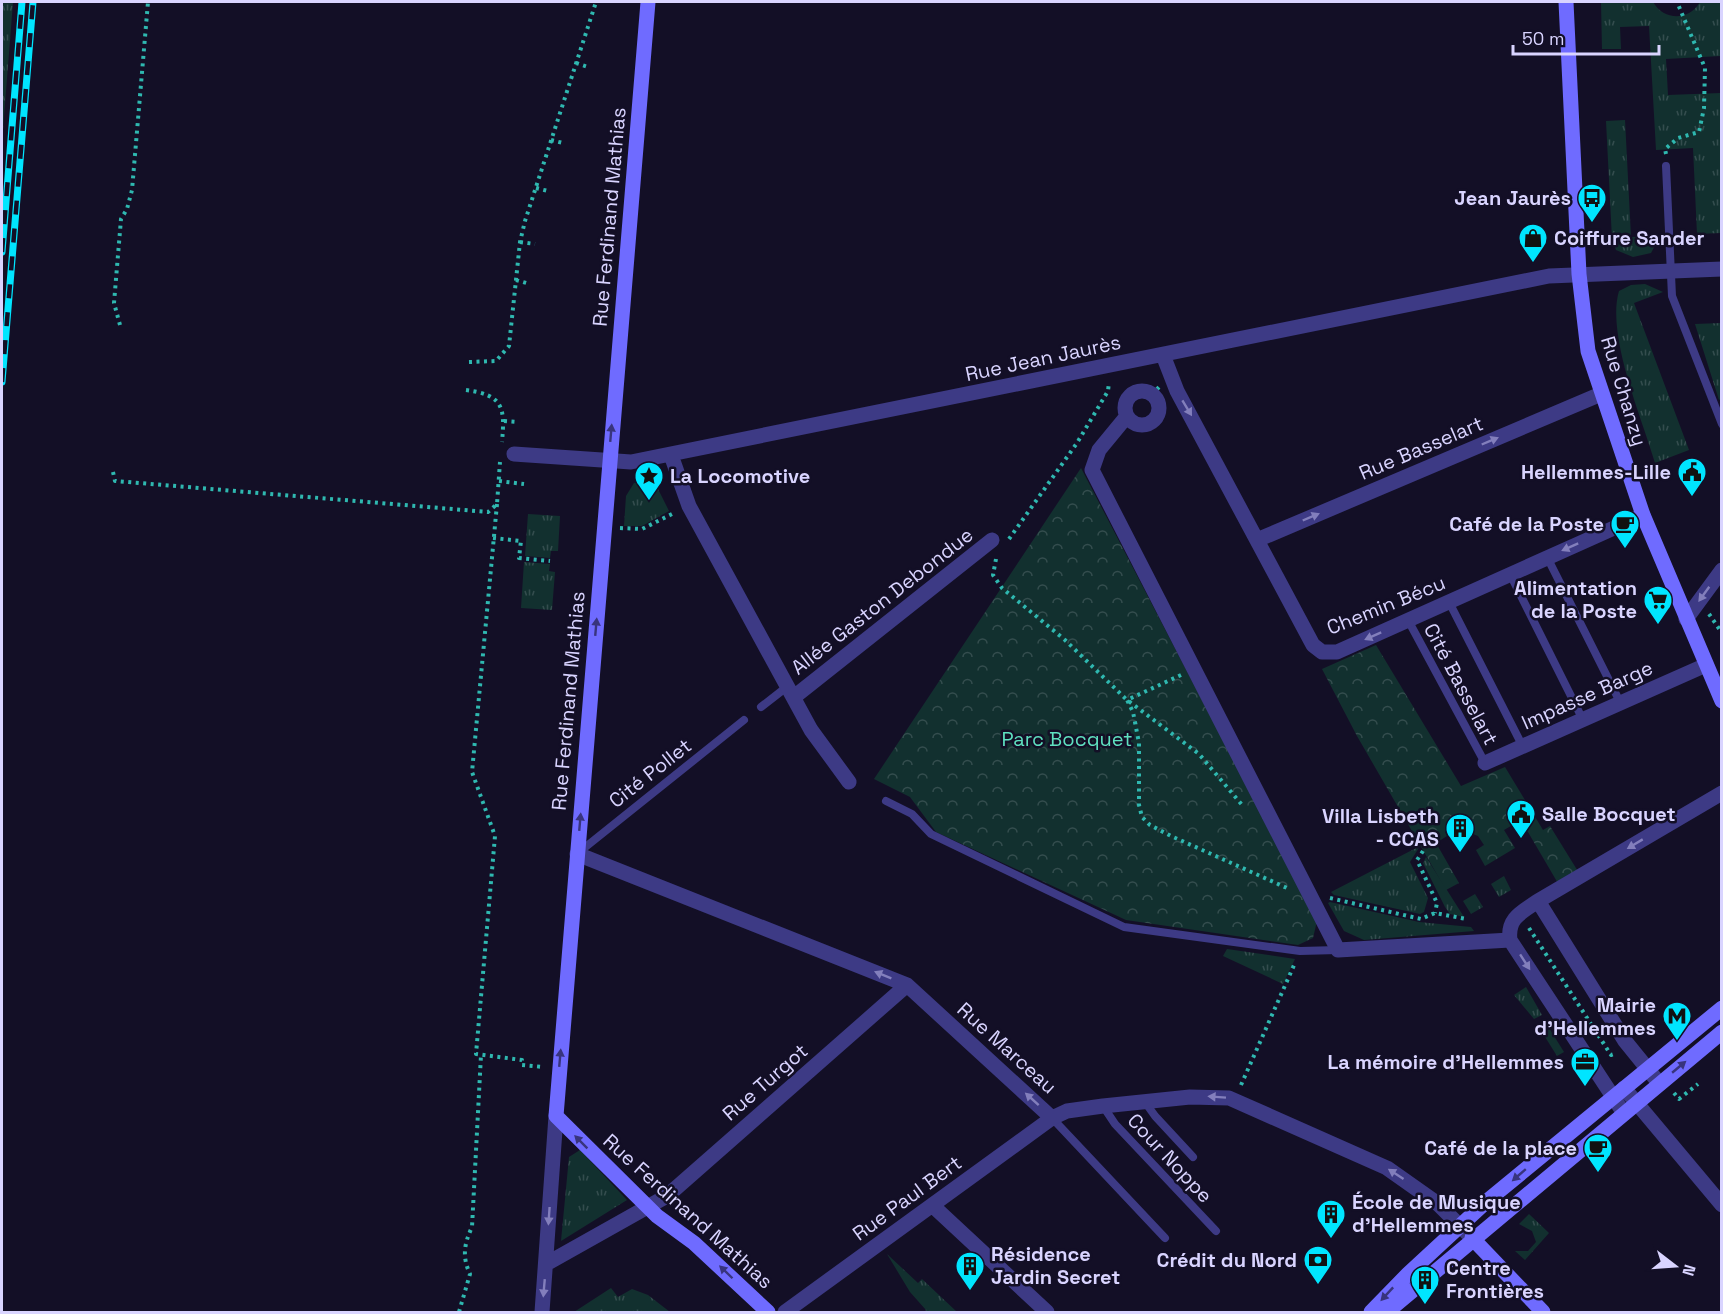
<svg xmlns="http://www.w3.org/2000/svg" width="1723" height="1314" viewBox="0 0 1723 1314" font-family="'Space Grotesk',sans-serif">
  <defs>
    <pattern id="grass-tufts" width="24" height="20" patternUnits="userSpaceOnUse" patternTransform="scale(1.5)"><rect width="24" height="20" fill="#12302f"/><path d="M3 7l-1-3M5 7V3M7 7l1-3M15 17l-1-3M17 17v-4M19 17l1-3" fill="none" stroke="#344d4e"/></pattern>
    <pattern id="forest-crowns" width="20" height="18" patternUnits="userSpaceOnUse" patternTransform="scale(1.5)"><rect width="20" height="18" fill="#12302f"/><path d="M2 6a3 3 0 1 1 6 0M12 15a3 3 0 1 1 6 0" fill="none" stroke="#344d4e"/></pattern>
  </defs>
  <rect width="100%" height="100%" fill="#130f26"/>
  <path fill="url(#grass-tufts)" d="M2 2H13L2 142Z
    M1601 2H1653C1664 21 1689 21 1700 2H1721V56L1666 59 1668 95 1721 93V233L1697 234 1693 148 1656 150 1649 26 1620 27 1621 49H1602Z
    M1625 120 1631 237 1660 236 1651 253 1633 257 1616 250 1612 239 1606 121Z
    M1645 284 1663 292 1634 303 1689 450 1655 463C1642 418 1606 335 1619 291L1631 285Z
    M1721 323 1722 398 1719 400 1695 324Z
    M647 481 656 485 669 511 642 526H624L626 496 634 483Z
    M528 514 560 516 558 551H551L550 558 525 556Z
    M524 562 550 564 549 571 555 572 552 610 521 608Z
    M1420 846 1410 862 1428 898 1424 912 1420 914 1334 895 1331 892Z
    M1426 857 1464 917 1450 914 1445 907 1423 863Z
    M1504 876 1511 890 1499 897 1491 884Z
    M1475 894 1483 907 1471 914 1463 901Z
    M1330 902 1419 922 1471 927 1474 931 1364 940 1344 931 1328 903Z
    M1227 949 1295 959 1283 984 1223 956Z
    M1526 987 1542 1015 1534 1019 1514 995Z
    M1549 1028 1564 1052 1557 1056 1542 1032Z
    M580 1150 627 1200 561 1241 569 1157Z
    M1529 1214 1549 1233 1525 1260 1515 1251H1528L1536 1242 1532 1231 1519 1224Z
    M887 1254 918 1283 922 1279 957 1312H925L926 1310 910 1292Z
    M611 1288 618 1297 632 1289 648 1295 670 1312H574Z"/>
  <path fill="url(#forest-crowns)" d="M1081 468 1317 921 1313 938 1298 945 1126 920 936 832 910 797 874 779Z
    M1376 645 1461 786 1505 767 1543 830 1550 826 1579 873 1559 885 1521 820 1504 830 1515 848 1485 866 1476 850 1484 845 1478 836 1473 834 1468 841 1458 825 1445 832 1447 836 1436 843 1459 883 1446 890 1357 736 1322 669Z"/>
  <g fill="none" stroke-linecap="round" stroke-linejoin="round">
    <path stroke="#2fb8b0" stroke-width="4" stroke-dasharray="3 4.5" stroke-linecap="butt" d="M576 63 588 67
      M551 140 563 143
      M1666 154 1665 149 1678 138 1699 132 1704 108 1705 68 1677 2
      M536 188 548 191
      M520 242 535 244
      M516 280 530 284
      M120 325 114 303 121 219 127 209 132 190 148 2
      M469 362 496 361 509 346 520 242 525 221 596 2
      M466 390C504 395 505 408 502 442
      M1152 395 1159 387
      M504 421 517 422
      M113 472 115 481 488 512 497 504 500 462
      M499 481 524 484
      M497 504 472 772 495 836 476 1054 522 1060V1065L544 1067
      M620 528 642 529 674 513
      M493 538 521 541 519 558 550 561
      M1009 539 1077 443 1108 391 1109 382
      M996 559 993 575 1002 588 1065 640 1127 700 1199 754 1243 806
      M1709 614 1722 633
      M1181 675 1127 700 1133 712 1139 743V805L1142 817 1150 825 1171 836 1287 888
      M1423 851 1417 860 1437 903 1435 913
      M1330 898 1421 919 1435 913 1466 919
      M1529 928 1611 1055 1614 1054
      M1241 1085 1295 963
      M1674 1093 1679 1099 1698 1084
      M459 1312 470 1274C462 1257 464 1244 472 1227L481 1055"/>
    <path stroke="#3d3a85" stroke-width="8" d="M1666 166 1672 296 1722 424
      M1547 557 1620 702
      M1510 574 1583 720
      M1449 602 1523 747
      M1408 620 1485 763
      M761 707 788 686
      M886 801 912 814 931 834 1124 927 1300 951 1338 950
      M578 853 744 720
      M1145 1102 1155 1116 1193 1157
      M1103 1106 1115 1124 1216 1231
      M1052 1118 1165 1238"/>
    <path stroke="#3d3a85" stroke-width="15" d="M1163 355 1177 391 1313 645 1322 652H1337L1643 515
      M1125 408a17 17 0 1 1 34 0a17 17 0 1 1-34 0Z
      M1127 416 1099 450 1092 470 1338 950 1510 940
      M514 454 631 462 1549 276 1722 269
      M671 455 689 506 811 730 849 782
      M1257 540 1601 394
      M1686 619 1722 570
      M794 697 992 540
      M1485 763 1706 665
      M577 854 907 985 1052 1118 1067 1111 1103 1106 1190 1097 1229 1098 1387 1168 1438 1204 1472 1238
      M1538 901 1625 1041 1659 1083
      M1624 1088 1722 1205
      M1623 1112 1510 940C1507 918 1522 912 1538 901L1722 793
      M933 1206 1047 1312
      M546 1264 667 1196 907 985
      M542 1312 556 1116
      M785 1312 1052 1118"/>
    <path stroke="#6f6bff" stroke-width="15" d="M648 2 556 1116 657 1216 694 1243 768 1312
      M1566 2 1579 274 1588 351 1643 515 1722 701
      M1472 1238 1543 1312
      M1371 1312 1408 1274 1487 1201 1722 1008
      M1387 1312 1722 1032"/>
    <g stroke="#00e5ff" stroke-width="7">
      <path id="rail" d="M2 252 22 2
        M2 382 33 2"/>
    </g>
    <use href="#rail" stroke="#130f26" stroke-width="4.5" stroke-dasharray="14" stroke-linecap="butt"/>
  </g>
  <defs><path id="oneway-solid" d="M-6-.8H1V-3.2L6.5 0L1 3.2V.8H-6Z" transform="scale(1.5)"/></defs>
  <g fill="#837fbc">
    <use href="#oneway-solid" transform="translate(1187 408) rotate(59)"/>
    <use href="#oneway-solid" transform="translate(1490 441) rotate(-23)"/>
    <use href="#oneway-solid" transform="translate(1311 517) rotate(-23)"/>
    <use href="#oneway-solid" transform="translate(1570 547) rotate(156)"/>
    <use href="#oneway-solid" transform="translate(1704 594) rotate(126)"/>
    <use href="#oneway-solid" transform="translate(1373 636) rotate(156)"/>
    <use href="#oneway-solid" transform="translate(1635 844) rotate(149)"/>
    <use href="#oneway-solid" transform="translate(1525 962) rotate(57)"/>
    <use href="#oneway-solid" transform="translate(883 975) rotate(-158)"/>
    <use href="#oneway-solid" transform="translate(1217 1097) rotate(-176)"/>
    <use href="#oneway-solid" transform="translate(1032 1099) rotate(-138)"/>
    <use href="#oneway-solid" transform="translate(1396 1174) rotate(-147)"/>
    <use href="#oneway-solid" transform="translate(549 1216) rotate(94)"/>
    <use href="#oneway-solid" transform="translate(544 1288) rotate(95)"/>
  </g>
  <g fill="#38347d">
    <use href="#oneway-solid" transform="translate(611 433) rotate(-85)"/>
    <use href="#oneway-solid" transform="translate(596 627) rotate(-85)"/>
    <use href="#oneway-solid" transform="translate(580 822) rotate(-85)"/>
    <use href="#oneway-solid" transform="translate(560 1058) rotate(-85)"/>
    <use href="#oneway-solid" transform="translate(1679 1067) rotate(-40)"/>
    <use href="#oneway-solid" transform="translate(581 1142) rotate(-135)"/>
    <use href="#oneway-solid" transform="translate(1519 1175) rotate(139)"/>
    <use href="#oneway-solid" transform="translate(726 1272) rotate(-136)"/>
    <use href="#oneway-solid" transform="translate(1387 1294) rotate(133)"/>
  </g>
  <defs>
    <g id="bus-pin" transform="scale(1.5)"><path d="M0 17L-7.5 6A9.5 9.5 0 1 1 7.5 6Z" fill="#00e5ff" stroke="#130f26"/><path d="M-5-6H5V4H4V6H2V4H-2V6H-4V4H-5ZM-3.5-4V0h7V-4ZM-3.5 1.2v1.5H-2V1.2ZM2 1.2v1.5H3.5V1.2Z" fill="#111"/></g>
    <g id="shop-pin" transform="scale(1.5)"><path d="M0 17L-7.5 6A9.5 9.5 0 1 1 7.5 6Z" fill="#00e5ff" stroke="#130f26"/><path d="M-5-2.5h2.3a2.7 3.5 0 0 1 5.4 0H5L5.5 6h-11ZM-1.5-2.5h3a1.5 2.3 0 0 0-3 0Z" fill="#111"/></g>
    <g id="civic-pin" transform="scale(1.5)"><path d="M0 17L-7.5 6A9.5 9.5 0 1 1 7.5 6Z" fill="#00e5ff" stroke="#130f26"/><path d="M-.6-6.5H3V-4.5H.6V-3L4-1V1h2V6H-6V1h2V-1L-.6-3ZM-1.2 2.5V6h2.4V2.5Z" fill="#111"/></g>
    <g id="sight-pin" transform="scale(1.5)"><path d="M0 17L-7.5 6A9.5 9.5 0 1 1 7.5 6Z" fill="#00e5ff" stroke="#130f26"/><path d="M0-6L1.8-2.2L6-1.7L2.9 1.2L3.7 5.4L0 3.3L-3.7 5.4L-2.9 1.2L-6-1.7L-1.8-2.2Z" fill="#111"/></g>
    <g id="cafe-pin" transform="scale(1.5)"><path d="M0 17L-7.5 6A9.5 9.5 0 1 1 7.5 6Z" fill="#00e5ff" stroke="#130f26"/><path d="M-5.5-4.5H6V0H3Q3 3.5 0 3.5H-2.5Q-5.5 3.5-5.5 0ZM3-3.2v2h1.7v-2ZM-6 4.5H4V6H-6Z" fill="#111"/></g>
    <g id="supermarket-pin" transform="scale(1.5)"><path d="M0 17L-7.5 6A9.5 9.5 0 1 1 7.5 6Z" fill="#00e5ff" stroke="#130f26"/><path d="M-6-5.5h2.5l.6 2H6L4.5 2H-2.5L-4.4-4H-6ZM-1.5 3.2a1.3 1.3 0 1 0 .1 0ZM3 3.2a1.3 1.3 0 1 0 .1 0Z" fill="#111"/></g>
    <g id="building-pin" transform="scale(1.5)"><path d="M0 17L-7.5 6A9.5 9.5 0 1 1 7.5 6Z" fill="#00e5ff" stroke="#130f26"/><path d="M-4-6H4V6H1V3H-1V6H-4ZM-2.5-4.3h1.7v1.8h-1.7ZM.8-4.3h1.7v1.8H.8ZM-2.5-1h1.7V.8h-1.7ZM.8-1h1.7V.8H.8Z" fill="#111"/></g>
    <g id="metro-pin" transform="scale(1.5)"><path d="M0 17L-7.5 6A9.5 9.5 0 1 1 7.5 6Z" fill="#00e5ff" stroke="#130f26"/><path d="M-5.5 5V-5H-3L0 0L3-5H5.5V5H3V-.5L0 4L-3-.5V5Z" fill="#111"/></g>
    <g id="office-pin" transform="scale(1.5)"><path d="M0 17L-7.5 6A9.5 9.5 0 1 1 7.5 6Z" fill="#00e5ff" stroke="#130f26"/><path d="M-6-3h4V-5.5h4V-3h4V5H-6ZM-1-4.5V-3h2v-1.5ZM-6 0V1H6V0Z" fill="#111"/></g>
    <g id="bank-pin" transform="scale(1.5)"><path d="M0 17L-7.5 6A9.5 9.5 0 1 1 7.5 6Z" fill="#00e5ff" stroke="#130f26"/><path d="M-6-4H6V4H-6ZM0-2.3a2.3 2.3 0 1 0 0 4.6a2.3 2.3 0 1 0 0-4.6Z" fill="#111"/></g>
  </defs>
  <g fill-rule="evenodd">
    <use href="#bus-pin" x="1592" y="198"/>
    <use href="#shop-pin" x="1533" y="238"/>
    <use href="#civic-pin" x="1692" y="472"/>
    <use href="#sight-pin" x="649" y="476"/>
    <use href="#cafe-pin" x="1625" y="524"/>
    <use href="#supermarket-pin" x="1658" y="600"/>
    <use href="#civic-pin" x="1521" y="814"/>
    <use href="#building-pin" x="1460" y="828"/>
    <use href="#metro-pin" x="1677" y="1016"/>
    <use href="#office-pin" x="1585" y="1062"/>
    <use href="#cafe-pin" x="1598" y="1148"/>
    <use href="#building-pin" x="1331" y="1214"/>
    <use href="#bank-pin" x="1318" y="1260"/>
    <use href="#building-pin" x="970" y="1266"/>
    <use href="#building-pin" x="1425" y="1280"/>
  </g>
  <g text-anchor="middle" stroke-width="5" stroke-linejoin="round" paint-order="stroke">
    <g font-size="20" font-weight="bold" fill="#d9d4ff" stroke="#130f26" text-anchor="end">
      <text x="1571" y="205">Jean Jaurès</text>
      <text x="1554" y="245" text-anchor="start">Coiffure Sander</text>
      <text x="1671" y="479">Hellemmes-Lille</text>
      <text x="670" y="483" text-anchor="start">La Locomotive</text>
      <text x="1604" y="531">Café de la Poste</text>
      <text x="1637" y="595">Alimentation<tspan x="1637" dy="23">de la Poste</tspan></text>
      <text x="1542" y="821" text-anchor="start">Salle Bocquet</text>
      <text x="1439" y="823">Villa Lisbeth<tspan x="1439" dy="23">- CCAS</tspan></text>
      <text x="1656" y="1012">Mairie<tspan x="1656" dy="23">d'Hellemmes</tspan></text>
      <text x="1564" y="1069">La mémoire d’Hellemmes</text>
      <text x="1577" y="1155">Café de la place</text>
      <text x="1352" y="1209" text-anchor="start">École de Musique<tspan x="1352" dy="23">d'Hellemmes</tspan></text>
      <text x="991" y="1261" text-anchor="start">Résidence<tspan x="991" dy="23">Jardin Secret</tspan></text>
      <text x="1297" y="1267">Crédit du Nord</text>
      <text x="1446" y="1275" text-anchor="start">Centre<tspan x="1446" dy="23">Frontières</tspan></text>
    </g>
    <g font-size="20" fill="#d9d4ff" stroke="#130f26">
      <text transform="translate(609 217) rotate(-85)" y="7">Rue Ferdinand Mathias</text>
      <text transform="translate(1043 358) rotate(-12)" y="7">Rue Jean Jaurès</text>
      <text transform="translate(1624 391) rotate(73)" y="7">Rue Chanzy</text>
      <text transform="translate(1421 448) rotate(-23)" y="7">Rue Basselart</text>
      <text transform="translate(882 601) rotate(-38)" y="7">Allée Gaston Debondue</text>
      <text transform="translate(1386 605) rotate(-22)" y="7">Chemin Bécu</text>
      <text transform="translate(1461 684) rotate(62)" y="7">Cité Basselart</text>
      <text transform="translate(1587 695) rotate(-24)" y="7">Impasse Barge</text>
      <text transform="translate(568 701) rotate(-85)" y="7">Rue Ferdinand Mathias</text>
      <text transform="translate(650 773) rotate(-38)" y="7">Cité Pollet</text>
      <text transform="translate(1007 1048) rotate(42)" y="7">Rue Marceau</text>
      <text transform="translate(765 1082) rotate(-41)" y="7">Rue Turgot</text>
      <text transform="translate(1170 1158) rotate(47)" y="7">Cour Noppe</text>
      <text transform="translate(907 1198) rotate(-36)" y="7">Rue Paul Bert</text>
      <text transform="translate(688 1211) rotate(42)" y="7">Rue Ferdinand Mathias</text>
    </g>
    <g font-size="20" fill="#5fe0c0" stroke="#130f26">
      <text x="1067" y="746">Parc Bocquet</text>
    </g>
  </g>
  <rect width="1723" height="1314" fill="none" stroke="#d9d4ff" stroke-width="6"/>
  <g transform="translate(1675 1266) rotate(107)" stroke="#130f26" stroke-width="4.5" paint-order="stroke">
  <path d="M0-4.5L10 22L0 15L-10 22Z" fill="#d9d4ff"/>
  <text y="-9" font-size="16" font-weight="bold" text-anchor="middle" fill="#d9d4ff">N</text>
  </g>
  <path d="M1513 45v9h146v-9" fill="none" stroke="#d9d4ff" stroke-width="3"/>
  <text x="1522" y="45" font-size="18" fill="#d9d4ff" stroke="#130f26" stroke-width="4.5" paint-order="stroke">50 m</text>
</svg>
